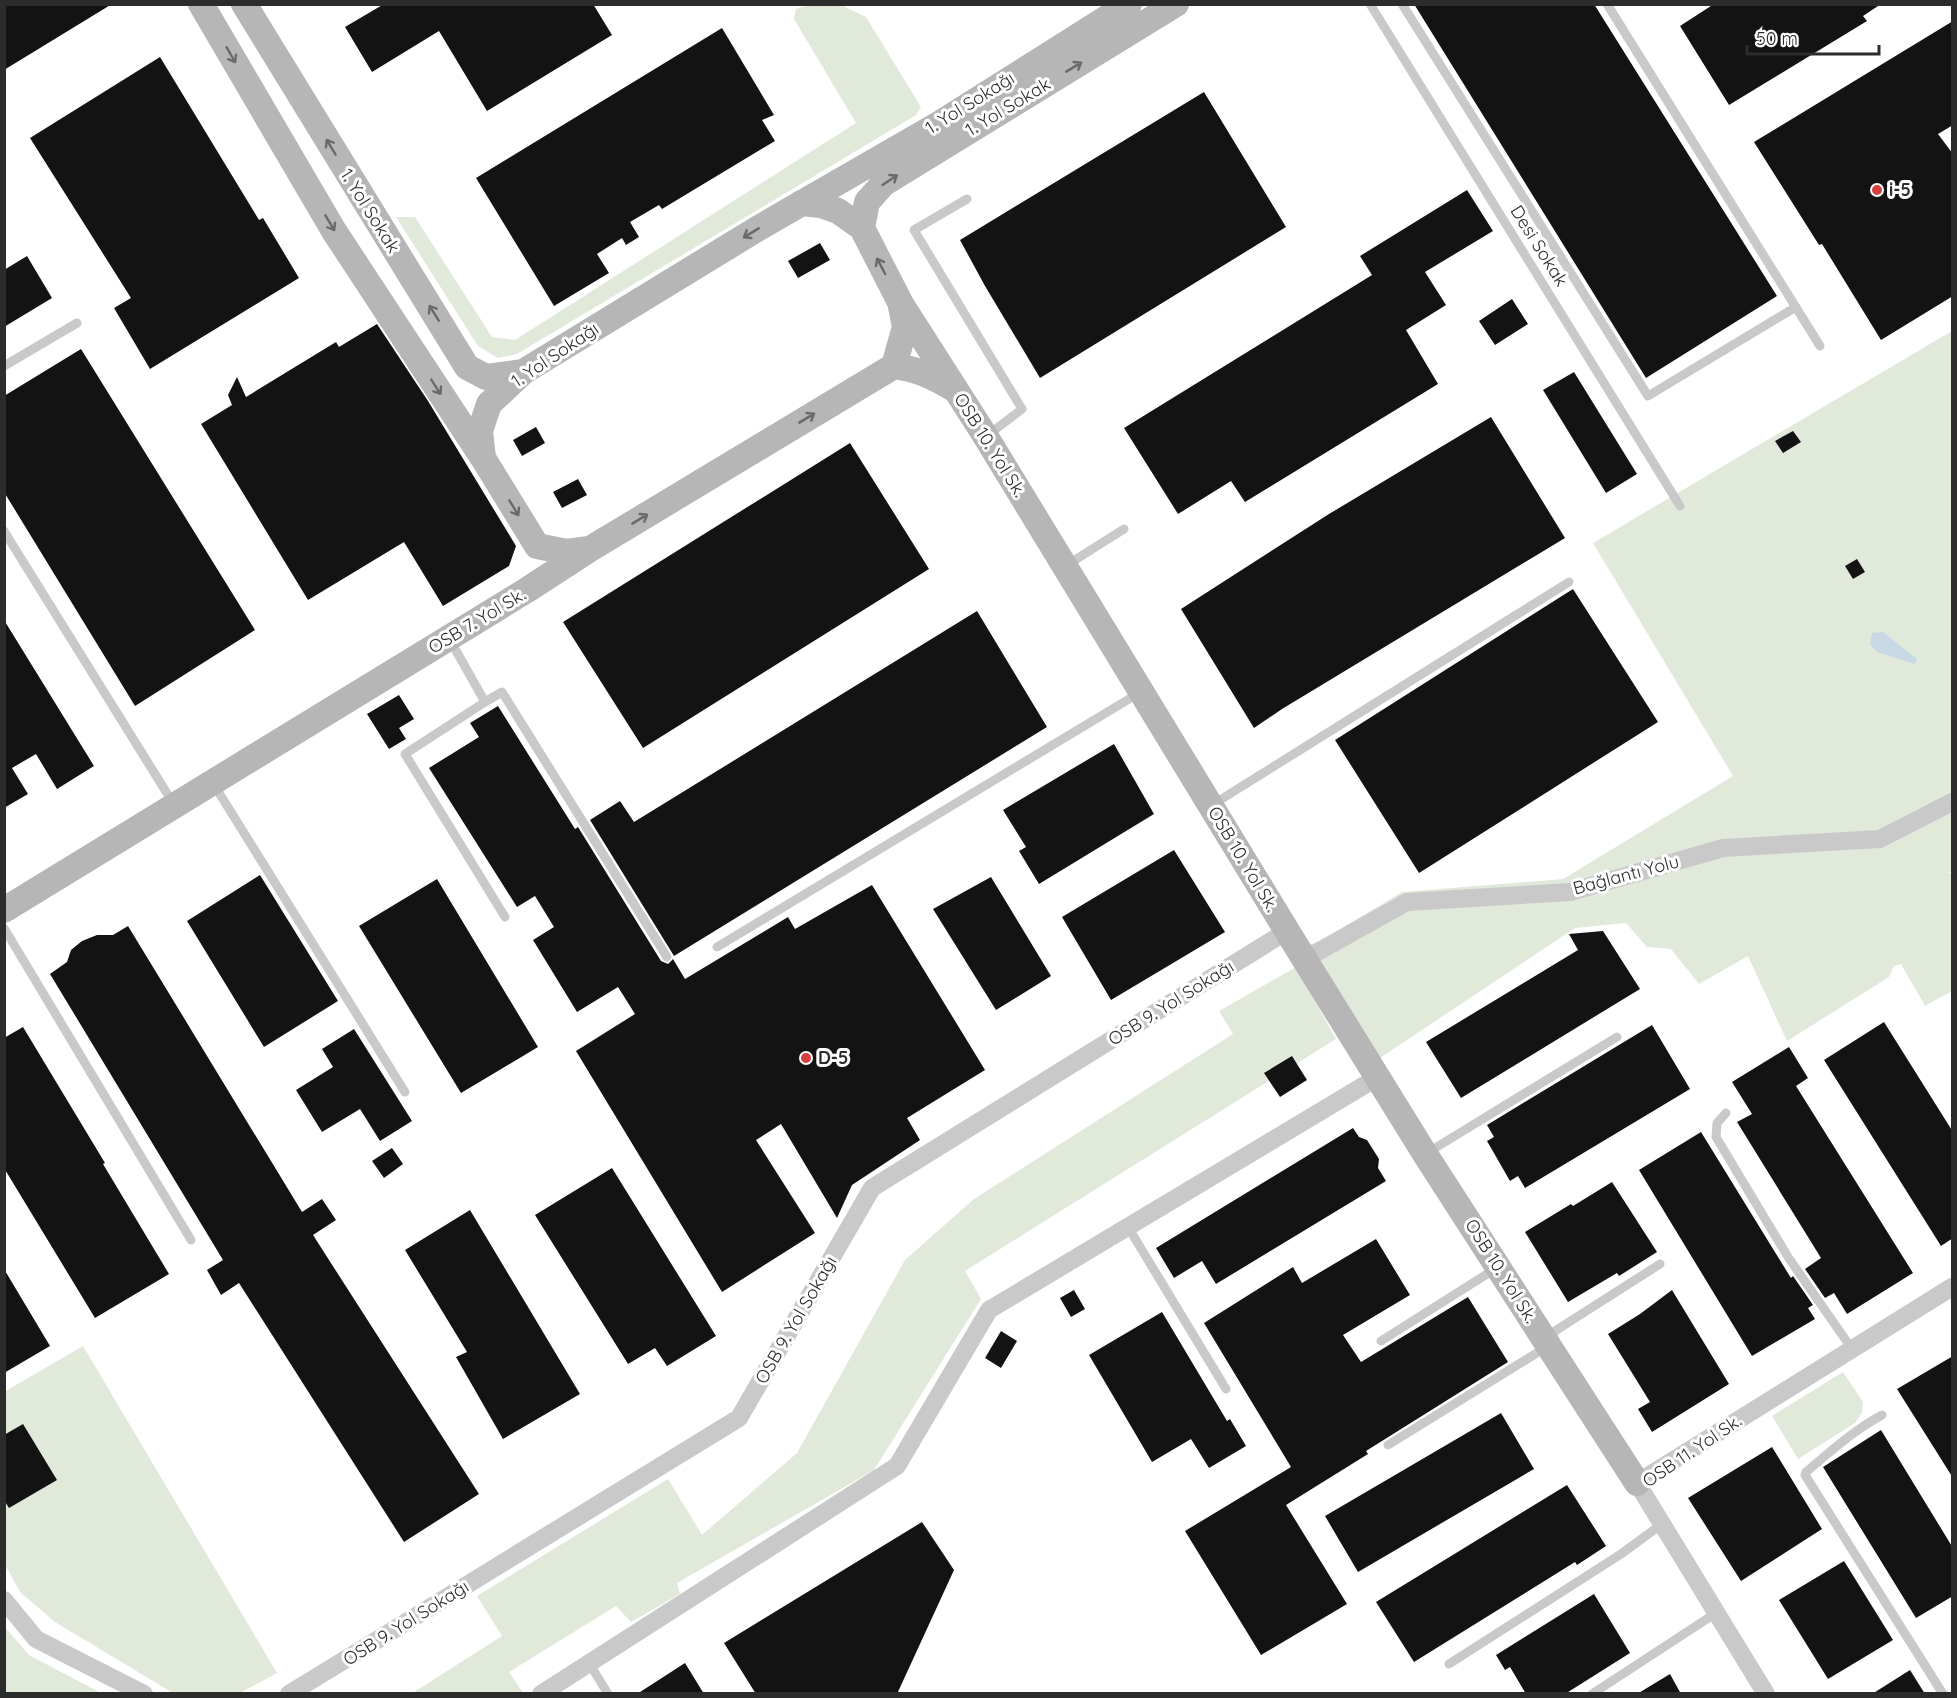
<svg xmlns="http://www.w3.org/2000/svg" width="1957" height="1698" viewBox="0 0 1957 1698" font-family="Quicksand,sans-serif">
  <rect width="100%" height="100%" fill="#fff"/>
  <path fill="#e1e9db" d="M808 5H841L866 17 921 107 916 115 517 354 498 358 478 346 396 217H415L492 337 515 340 856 123 794 19 796 9Z
    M1952 331V872L1946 873H1952V991L1925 1006 1901 964 1894 966 1889 977 1787 1041 1748 956 1699 984 1671 949 1647 947 1626 923 1575 928 1380 1058 1309 945 1322 940 1402 892 1563 879 1733 776 1593 543Z
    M1296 967 1336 1039 965 1271 981 1299 874 1470 677 1583 680 1594 631 1622 616 1606 509 1672 523 1693 411 1694 502 1636 477 1596 668 1479 702 1535 797 1453 905 1260 974 1199 1233 1034 1219 1011Z
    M83 1346 277 1673 240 1693H173L55 1622 21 1593 5 1565 4 1392Z
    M1843 1372 1863 1402 1862 1413 1855 1423 1798 1459 1772 1416Z
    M4 1626 29 1655 101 1693H5Z"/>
  <path fill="#c8d8e7" d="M1883 632 1917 659 1915 664 1877 652 1870 644 1872 633Z"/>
  <path fill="#131313" d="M4 4H112L4 70Z
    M384 4H593L612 35 487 111 439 31 372 72 345 27Z
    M1414 4H1594L1777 296 1646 378Z
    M1714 4H1881L1863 16 1867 21 1729 105 1680 26Z
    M1953 21V125L1938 134 1953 154V296L1881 340 1822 244 1819 245 1754 142Z
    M722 28 774 115 762 120 775 141 662 209 659 205 630 222 639 237 626 245 622 238 597 254 609 273 554 306 476 178Z
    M160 57 259 220 263 218 299 278 150 369 114 308 131 298 30 138Z
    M1204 92 1286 227 1040 378 985 286 960 240Z
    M1467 190 1493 231 1425 272 1446 305 1406 330 1438 384 1245 502 1231 481 1178 514 1124 428 1372 275 1360 256Z
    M820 243 830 260 798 278 788 261Z
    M27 256 52 298 4 327V270Z
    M1512 299 1528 324 1495 345 1479 321Z
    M377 324 428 401 516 546 509 566 443 606 404 542 308 600 201 424 232 405 228 395 237 377 246 397 336 342 339 347Z
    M81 349 255 630 135 706 4 492V396Z
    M1574 372 1637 474 1606 493 1543 390Z
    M1491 417 1565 538 1282 709 1254 728 1181 609 1329 514Z
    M536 427 545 443 522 456 513 440Z
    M1793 431 1801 442 1783 453 1775 441Z
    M850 443 929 569 643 748 563 622Z
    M578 479 587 495 562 508 553 492Z
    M1857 559 1865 572 1853 579 1845 566Z
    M1573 589 1658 722 1419 873 1335 740Z
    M977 611 1047 727 674 956 590 820 620 801 634 822Z
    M4 620 94 766 57 789 36 754 12 768 28 794 4 808Z
    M399 695 414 719 399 728 406 739 389 749 367 714Z
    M498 706 575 829 578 827 661 961 668 964 673 959 685 979 788 917 795 929 872 885 985 1070 907 1118 920 1140 852 1185 837 1218 781 1124 756 1140 815 1233 722 1292 576 1051 635 1014 618 987 577 1012 533 940 554 927 535 896 517 907 429 768 479 737 470 723Z
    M1114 744 1154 814 1039 884 1019 851 1026 847 1003 810Z
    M1174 850 1225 932 1111 1000 1062 917Z
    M260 875 338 1001 264 1047 187 921Z
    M991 877 1051 976 996 1010 933 909Z
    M437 879 538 1047 461 1093 359 926Z
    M128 926 302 1212 322 1199 336 1220 313 1235 479 1494 404 1542 239 1283 221 1295 207 1270 223 1260 50 974 67 962 71 950 82 941 97 935H113Z
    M1603 931 1640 989 1461 1098 1426 1042 1578 950 1569 934Z
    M1884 1022 1953 1132V1238L1941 1246 1824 1060Z
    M1652 1025 1690 1089 1525 1188 1518 1176 1510 1181 1487 1141 1494 1137 1487 1125Z
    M23 1027 105 1163 103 1164 169 1274 95 1318 4 1168V1038Z
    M354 1029 412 1121 380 1141 360 1109 322 1132 296 1090 333 1067 322 1049Z
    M1789 1047 1808 1078 1796 1086 1913 1273 1847 1314 1834 1293 1825 1298 1805 1269 1821 1258 1737 1122 1752 1114 1732 1082Z
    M1292 1056 1307 1080 1280 1097 1264 1073Z
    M1353 1128 1359 1137 1367 1140 1379 1159 1378 1168 1386 1181 1216 1284 1202 1261 1174 1278 1156 1248Z
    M1701 1132 1791 1278 1793 1276 1813 1305 1808 1308 1815 1319 1752 1356 1639 1170Z
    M392 1148 403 1164 384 1178 372 1161Z
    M612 1168 716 1336 667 1366 655 1348 628 1364 535 1215Z
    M1612 1182 1657 1252 1619 1276 1617 1273 1568 1302 1525 1232 1571 1204 1573 1206Z
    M470 1210 580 1394 503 1439 456 1357 467 1352 405 1250Z
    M1376 1239 1410 1295 1343 1335 1361 1362 1468 1297 1508 1362 1366 1451 1368 1454 1286 1505 1347 1604 1261 1655 1185 1531 1291 1467 1204 1323 1293 1267 1302 1283Z
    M4 1269 50 1346 4 1373Z
    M1074 1290 1085 1309 1071 1317 1060 1298Z
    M1672 1290 1729 1384 1652 1432 1638 1409 1650 1402 1608 1334 1640 1314Z
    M1162 1312 1227 1421 1230 1419 1246 1446 1209 1468 1191 1439 1152 1462 1089 1355Z
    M1001 1331 1017 1341 1001 1368 985 1358Z
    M1953 1356V1478L1897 1389Z
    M1501 1413 1534 1469 1358 1572 1325 1516Z
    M23 1424 57 1480 9 1508 4 1500V1435Z
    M1881 1430 1953 1548V1596L1916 1618 1823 1467Z
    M1772 1447 1822 1529 1741 1581 1688 1498Z
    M1567 1485 1606 1546 1577 1565 1575 1562 1414 1662 1376 1602Z
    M922 1522 954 1570 897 1694H756L724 1643Z
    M1844 1561 1893 1640 1828 1679 1779 1600Z
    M1594 1594 1630 1653 1565 1694H1526L1510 1667 1505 1670 1496 1655Z
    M685 1663 704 1694H637Z
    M1910 1670 1925 1694H1872Z
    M1670 1674 1681 1694H1637Z"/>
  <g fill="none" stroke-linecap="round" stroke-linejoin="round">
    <path stroke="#c9c9c9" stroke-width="9" d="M1370 4 1680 506
      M1402 4 1648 396 1796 307
      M1607 4 1820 346
      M967 199 914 230 1022 409 988 435
      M4 366 77 323
      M4 531 173 803
      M1067 565 1124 529
      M450 640 485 702 502 692 667 957
      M485 702 405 754 505 917
      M213 783 405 1092
      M1212 805 1569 582
      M4 928 191 1240
      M717 947 1139 693
      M1726 1113 1717 1123 1716 1137 1788 1257 1852 1349
      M1427 1153 1617 1037
      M1128 1227 1226 1389
      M1381 1341 1495 1269
      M1882 1415C1854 1430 1830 1452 1806 1472L1805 1475 1943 1694
      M1388 1445 1548 1346 1555 1331 1660 1264
      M589 1663 608 1694
      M1449 1664 1621 1554 1662 1524
      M1592 1694 1716 1613"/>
    <path stroke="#c9c9c9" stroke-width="18" d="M1305 959 1407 902 1570 892 1723 848 1880 839 1952 802
      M4 1600 36 1639 144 1694
      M289 1694 739 1418 872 1188 1287 931
      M541 1694 897 1466 989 1310 1378 1077
      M1766 1694 1637 1483 1952 1287"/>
    <path stroke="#b6b6b6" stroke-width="26" d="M201 4 334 231 483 458 537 546 567 552 589 549
      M244 4 467 367 486 377 523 372
      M801 203 821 205 838 211 862 228 901 304 986 437 1287 931 1425 1154 1637 1483
      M862 228 867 202 883 184 1176 4
      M894 366C918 369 934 377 954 389
      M483 458 480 431 489 404 523 372 757 229 939 124 1129 4
      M4 910 527 590 590 549 894 366 905 327 901 307"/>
  </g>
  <defs><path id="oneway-shaft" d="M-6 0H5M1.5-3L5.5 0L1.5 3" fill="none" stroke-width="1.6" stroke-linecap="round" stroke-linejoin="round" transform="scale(1.5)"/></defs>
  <g stroke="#6a6a6a">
    <use href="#oneway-shaft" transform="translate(231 55) rotate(60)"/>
    <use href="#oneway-shaft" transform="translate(1074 67) rotate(-31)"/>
    <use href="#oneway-shaft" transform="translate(331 147) rotate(-121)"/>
    <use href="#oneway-shaft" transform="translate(890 180) rotate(-34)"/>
    <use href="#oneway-shaft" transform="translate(330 223) rotate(59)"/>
    <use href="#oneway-shaft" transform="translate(751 233) rotate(149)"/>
    <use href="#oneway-shaft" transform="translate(881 266) rotate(-118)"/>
    <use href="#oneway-shaft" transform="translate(434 313) rotate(-122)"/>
    <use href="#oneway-shaft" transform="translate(436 387) rotate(57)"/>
    <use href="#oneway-shaft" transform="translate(807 418) rotate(-31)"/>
    <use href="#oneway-shaft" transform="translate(514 508) rotate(59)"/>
    <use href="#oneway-shaft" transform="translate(640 519) rotate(-31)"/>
  </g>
  <g fill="#d3403e" stroke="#fff" stroke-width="2">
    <circle cx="1877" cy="190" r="6"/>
    <circle cx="806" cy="1058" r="6"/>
  </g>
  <g text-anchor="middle" stroke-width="6" stroke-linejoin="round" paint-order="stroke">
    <g font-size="18" fill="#2c2c2c" stroke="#fff">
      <text transform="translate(970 103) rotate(-32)" y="6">1. Yol Sokağı</text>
      <text transform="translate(1008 107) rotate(-31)" y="6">1. Yol Sokak</text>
      <text transform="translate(370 211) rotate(58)" y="6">1. Yol Sokak</text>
      <text transform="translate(1539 246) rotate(58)" y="6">Desi Sokak</text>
      <text transform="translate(555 355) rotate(-34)" y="6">1. Yol Sokağı</text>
      <text transform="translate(990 445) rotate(58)" y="6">OSB 10. Yol Sk.</text>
      <text transform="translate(477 621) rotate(-31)" y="6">OSB 7. Yol Sk.</text>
      <text transform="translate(1243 859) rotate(59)" y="6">OSB 10. Yol Sk.</text>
      <text transform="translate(1626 875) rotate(-15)" y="6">Bağlantı Yolu</text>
      <text transform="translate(1171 1003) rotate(-32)" y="6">OSB 9. Yol Sokağı</text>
      <text transform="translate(1501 1271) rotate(58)" y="6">OSB 10. Yol Sk.</text>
      <text transform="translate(796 1320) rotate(-60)" y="6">OSB 9. Yol Sokağı</text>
      <text transform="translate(1692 1451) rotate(-34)" y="6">OSB 11. Yol Sk.</text>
      <text transform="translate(406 1623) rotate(-32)" y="6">OSB 9. Yol Sokağı</text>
    </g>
    <g font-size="18" font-weight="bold" fill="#2c2c2c" stroke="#fff" text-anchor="start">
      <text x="1889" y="196">i-5</text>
      <text x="818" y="1064">D-5</text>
    </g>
  </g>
  <rect width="1957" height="1698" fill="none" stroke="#2c2c2c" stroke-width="12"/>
  <path d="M1747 45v9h132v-9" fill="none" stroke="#2c2c2c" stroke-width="3"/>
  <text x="1756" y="45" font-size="18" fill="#2c2c2c" stroke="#ffffff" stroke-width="4.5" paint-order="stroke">50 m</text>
</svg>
